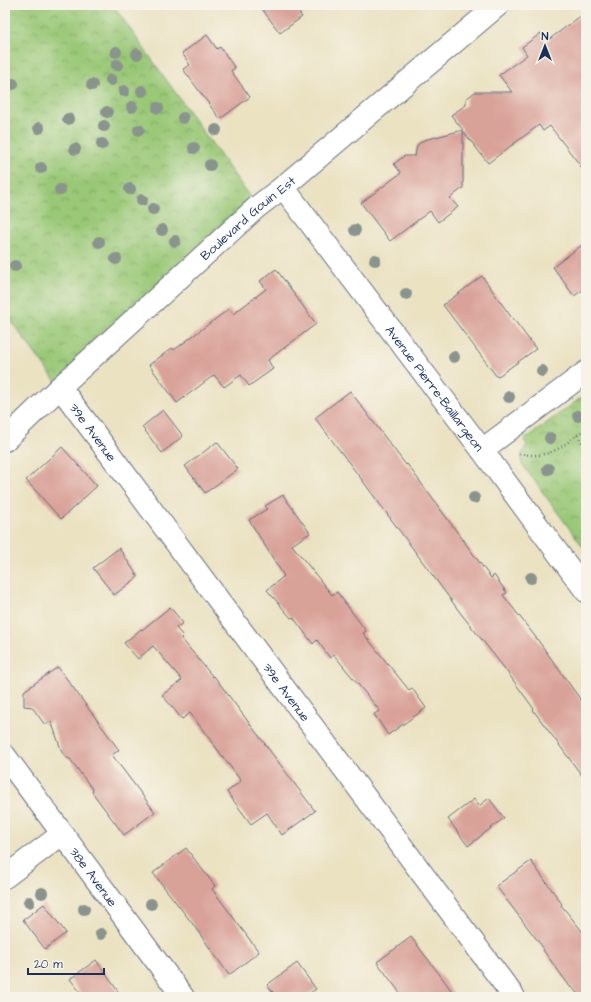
<svg xmlns="http://www.w3.org/2000/svg" width="591" height="1002" viewBox="0 0 591 1002" font-family="'Architects Daughter',sans-serif">
  <defs>
    <pattern id="park-crowns" width="20" height="18" patternUnits="userSpaceOnUse"><rect width="20" height="18" fill="#99c876"/><path d="M2 6a3 3 0 1 1 6 0M12 15a3 3 0 1 1 6 0" fill="none" stroke="#7ca364"/></pattern>
  </defs>
  <rect width="100%" height="100%" fill="#f7f3e8"/>
  <filter id="ink" filterUnits="userSpaceOnUse"><feTurbulence type="fractalNoise" baseFrequency=".025" numOctaves="2"/><feDisplacementMap in="SourceGraphic" scale="8" xChannelSelector="R" yChannelSelector="G"/><feConvolveMatrix kernelMatrix="1 2 1 2 8 2 1 2 1" color-interpolation-filters="sRGB"/></filter>
  <filter id="wash" filterUnits="userSpaceOnUse"><feTurbulence type="fractalNoise" baseFrequency=".012" numOctaves="4" result="noise"/><feDisplacementMap in="SourceGraphic" scale="16" xChannelSelector="R" yChannelSelector="G"/><feGaussianBlur stdDeviation="0.9" result="paint"/><feColorMatrix in="noise" values="0 0 0 0 0 0 0 0 0 0 0 0 0 0 0 0 0 1.4 0 .05"/><feComposite in="paint" operator="in"/></filter>
  <g filter="url(#wash)">
    <rect width="100%" height="100%" fill="#ebe2c2"/>
    <path fill="url(#park-crowns)" stroke="#5a7c6a" d="M5 5H113L257 207 60 387 5 313Z
      M586 394V551L522 464C520 456 523 451 527 445L524 440Z"/>
    <g id="blocks">
      <path fill="#d9a299" d="M259 5H294L302 17 280 33Z
        M586 12V173L550 126 543 131 539 125 488 163 463 131V188L450 198 458 207 438 222 430 211 390 241 361 203 401 173 394 164 404 156H415L417 145 424 140 463 130 451 115 466 105V99L475 92H512L499 75 527 55 522 47 541 33 547 41Z
        M207 35 217 49 220 47 235 68 231 71 250 97 220 119 183 69 190 65 182 53Z
        M586 242V288L574 296 553 267Z
        M276 269 316 324 268 360 273 369 249 386 241 375 224 387 214 375 177 403 149 365 172 348 174 350 229 309 233 314 266 289 260 281Z
        M482 276 514 321H515L536 349 497 377 443 305Z
        M350 391 406 465 407 464 491 578 494 575 507 593 503 595 537 639 586 707V781L533 710 534 709 502 665 462 615 359 476 315 418Z
        M163 410 183 436 162 453 142 427Z
        M217 442 238 469 205 493 185 466Z
        M62 447 97 486 61 519 26 480Z
        M283 495 310 533 292 545 332 595 337 592 366 631 363 633 409 690 412 688 426 708 388 735 374 714 380 711 334 655 330 658 317 640 313 644 293 617 291 618 267 590 284 576 249 520 267 509 265 506Z
        M119 548 138 577 114 595 93 568Z
        M170 607 183 623 176 628 183 636 181 638 213 677 214 676 315 811 282 835 267 813 251 824 227 792 241 781 190 713 182 719 162 695 182 680 153 646 138 659 124 643 141 629 142 630Z
        M58 667 119 750 112 755 155 812 124 835 92 792 93 790 70 759 67 758 62 752 51 721 45 725 32 707 24 706V691Z
        M489 798 504 818 468 846 448 819 474 799 479 806Z
        M186 848 215 886 212 889 259 952 229 975 192 923 153 873Z
        M531 861 562 904 561 905 586 936V997H580L572 987 571 988 543 950 544 949 496 886Z
        M44 904 66 933 45 949 23 920Z
        M411 937 443 979 456 997H403L377 962Z
        M96 960 122 997H84L70 979Z
        M297 963 316 989 304 997H277L267 985Z"/>
    </g>
  </g>
  <g filter="url(#ink)">
    <use href="#blocks" fill-opacity="0" stroke="#646e81" stroke-width="1"/>
    <g fill="none" stroke-linecap="round" stroke-linejoin="round">
      <g stroke="#646e81" stroke-width="24">
        <g id="minor">
          <path id="s1" d="M283 187 482 450 586 591"/>
          <path id="s2" d="M60 387 514 997"/>
          <path d="M482 450 586 372"/>
          <path id="s3" d="M5 756 183 997"/>
          <path d="M5 877 62 834"/>
        </g>
      </g>
      <g stroke="#646e81" stroke-width="24">
        <g id="tertiary">
          <path id="s4" d="M5 440 60 387 257 207 283 187 498 5"/>
        </g>
      </g>
      <path stroke="#646e81" stroke-width="2.5" stroke-dasharray="1 3" stroke-linecap="butt" d="M577 435 586 448
        M519 454C524 454 529 455 534 455 555 456 570 440 586 428"/>
      <use href="#minor" stroke="#fff" stroke-width="22"/>
      <use href="#tertiary" stroke="#fff" stroke-width="22"/>
    </g>
    <g fill="#8a948e">
      <circle cx="116" cy="52" r="6"/>
      <circle cx="137" cy="54" r="6"/>
      <circle cx="117" cy="65" r="6"/>
      <circle cx="111" cy="80" r="6"/>
      <circle cx="13" cy="84" r="6"/>
      <circle cx="92" cy="85" r="6"/>
      <circle cx="124" cy="91" r="6"/>
      <circle cx="142" cy="91" r="6"/>
      <circle cx="132" cy="107" r="6"/>
      <circle cx="158" cy="108" r="6"/>
      <circle cx="107" cy="112" r="6"/>
      <circle cx="183" cy="118" r="6"/>
      <circle cx="68" cy="119" r="6"/>
      <circle cx="104" cy="126" r="6"/>
      <circle cx="39" cy="128" r="6"/>
      <circle cx="139" cy="130" r="6"/>
      <circle cx="216" cy="130" r="6"/>
      <circle cx="102" cy="144" r="6"/>
      <circle cx="194" cy="148" r="6"/>
      <circle cx="75" cy="149" r="6"/>
      <circle cx="210" cy="165" r="6"/>
      <circle cx="41" cy="168" r="6"/>
      <circle cx="130" cy="189" r="6"/>
      <circle cx="60" cy="190" r="6"/>
      <circle cx="142" cy="200" r="6"/>
      <circle cx="153" cy="209" r="6"/>
      <circle cx="162" cy="230" r="6"/>
      <circle cx="355" cy="230" r="6"/>
      <circle cx="175" cy="241" r="6"/>
      <circle cx="99" cy="242" r="6"/>
      <circle cx="116" cy="259" r="6"/>
      <circle cx="375" cy="260" r="6"/>
      <circle cx="15" cy="266" r="6"/>
      <circle cx="406" cy="294" r="6"/>
      <circle cx="454" cy="357" r="6"/>
      <circle cx="542" cy="371" r="6"/>
      <circle cx="509" cy="397" r="6"/>
      <circle cx="578" cy="416" r="6"/>
      <circle cx="550" cy="438" r="6"/>
      <circle cx="548" cy="469" r="6"/>
      <circle cx="474" cy="498" r="6"/>
      <circle cx="531" cy="578" r="6"/>
      <circle cx="42" cy="893" r="6"/>
      <circle cx="29" cy="902" r="6"/>
      <circle cx="151" cy="904" r="6"/>
      <circle cx="84" cy="909" r="6"/>
      <circle cx="101" cy="934" r="6"/>
    </g>
  </g>
  <g text-anchor="middle" stroke-width="4" stroke-linejoin="round" paint-order="stroke">
    <g font-size="13" fill="#1b2f5e" stroke="#f7f3e8">
      <text dy="5" stroke="none"><textPath href="#s4" startOffset="329">Boulevard Gouin Est</textPath></text>
      <text dy="5" stroke="none"><textPath href="#s1" startOffset="252">Avenue Pierre-Baillargeon</textPath></text>
      <text dy="5" stroke="none"><textPath href="#s2" startOffset="56">39e Avenue</textPath></text>
      <text dy="5" stroke="none"><textPath href="#s2" startOffset="380">39e Avenue</textPath></text>
      <text dy="5" stroke="none"><textPath href="#s3" startOffset="150">38e Avenue</textPath></text>
    </g>
  </g>
  <rect width="591" height="1002" fill="none" stroke="#f7f3e8" stroke-width="20"/>
  <g transform="translate(545 46)" stroke="#f7f3e8" stroke-width="3" paint-order="stroke">
  <path d="M0-3L7 15L0 10L-7 15Z" fill="#1b2f5e"/>
  <text y="-6" font-size="11" font-weight="bold" text-anchor="middle" fill="#1b2f5e">N</text>
  </g>
  <path d="M28 968v6h76v-6" fill="none" stroke="#1b2f5e" stroke-width="2"/>
  <text x="34" y="968" font-size="12" fill="#1b2f5e" stroke="#f7f3e8" stroke-width="3" paint-order="stroke">20 m</text>
</svg>
